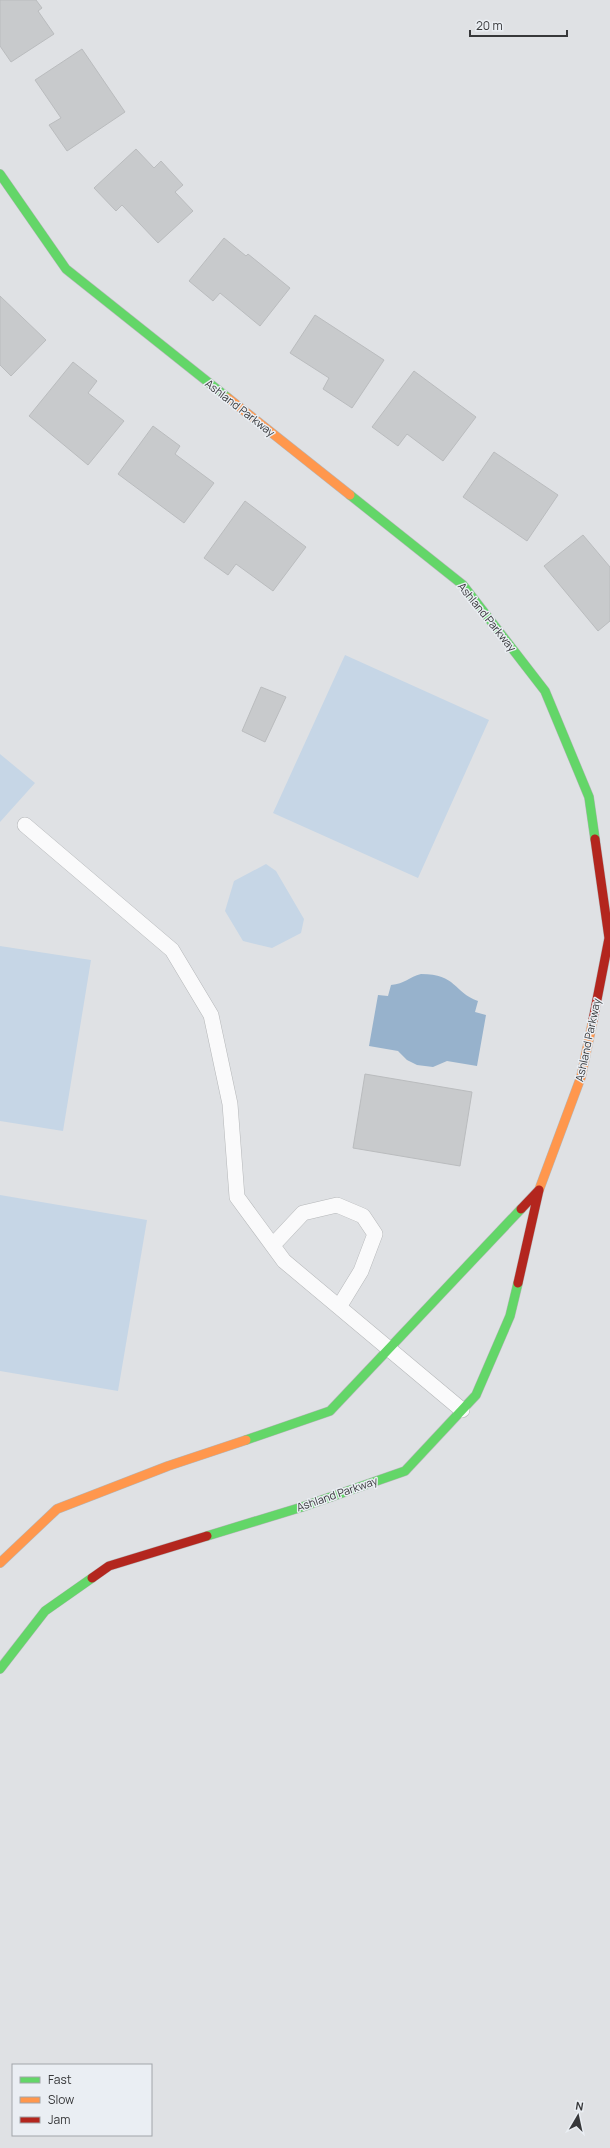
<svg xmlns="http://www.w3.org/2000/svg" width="610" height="2148" viewBox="0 0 610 2148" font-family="Manrope,sans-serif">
  <rect width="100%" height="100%" fill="#dfe1e4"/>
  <path fill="#c6d6e6" d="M345 655 489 720 418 878 273 813Z
    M0 754 35 783 0 822Z
    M266 864 276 871 304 919 301 933 272 948 243 941 225 911 234 881Z
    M0 946 91 960 63 1131 0 1121Z
    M0 1195 147 1220 118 1391 0 1371Z"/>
  <path fill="#97b2cc" d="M421 974C457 974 453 992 478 1001L475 1012 486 1015 477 1066 447 1061 433 1067 417 1065 407 1060 398 1051 369 1046 378 995 388 996 391 985C405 984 409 977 421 974Z"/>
  <path fill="#c8cacc" stroke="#babcbe" d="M0 0H36L42 8 38 11 54 34 11 62 0 46Z
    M82 49 125 112 67 151 49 125 61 118 35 80Z
    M136 149 154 168 161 161 183 185 175 192 193 211 158 243 122 205 116 211 94 188Z
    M224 238 246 256 248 254 290 288 260 326 220 293 213 301 189 281Z
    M0 296 46 340 11 376 0 365Z
    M315 315 384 360 352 408 323 389 329 378 290 353Z
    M73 362 97 381 88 393 124 421 88 465 29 416Z
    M414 371 476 417 443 461 407 434 398 446 372 427Z
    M153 426 180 446 175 454 214 483 184 523 118 474Z
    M494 452 558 495 527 541 463 497Z
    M245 501 306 547 273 591 236 564 228 575 204 558Z
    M583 535 610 567V621L598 631 544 566Z
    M261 687 286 697 265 742 242 731Z
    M365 1074 472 1092 460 1166 353 1148Z"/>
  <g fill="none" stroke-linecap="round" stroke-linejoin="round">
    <g stroke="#b5b7b9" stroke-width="16">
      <path id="lane" d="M25 825 172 950 211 1015 230 1104 237 1197 284 1261 462 1410
        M273 1245 303 1213 337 1205 363 1216 375 1234 361 1271 339 1307"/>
    </g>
    <g stroke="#b5b7b9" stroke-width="10">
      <path id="fast" d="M0 174 66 269 228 398
        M350 495 463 585 545 691 589 797 595 839
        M246 1440 330 1411 521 1209
        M207 1536 302 1507 405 1471 476 1395 510 1316 518 1283
        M0 1669 45 1611 92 1578"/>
    </g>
    <g stroke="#b5b7b9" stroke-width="10">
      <path id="slow" d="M228 398 350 495
        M539 1190 581 1077 593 1020
        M0 1563 57 1509 168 1466 246 1440"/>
    </g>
    <g stroke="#b5b7b9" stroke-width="10">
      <path id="jam" d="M593 1020 609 938 595 839
        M518 1283 539 1190 521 1209
        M92 1578 109 1566 207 1536"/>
    </g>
    <use href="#lane" stroke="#fafafb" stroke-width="15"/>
    <use href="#fast" stroke="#63d668" stroke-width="9"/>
    <use href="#slow" stroke="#ff974d" stroke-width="9"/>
    <use href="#jam" stroke="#b3261e" stroke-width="9"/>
  </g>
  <g text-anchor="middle" stroke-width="3" stroke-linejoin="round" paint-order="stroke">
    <g font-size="11" fill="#37383a" stroke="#eaeef3">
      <text transform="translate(240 408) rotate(38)" y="4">Ashland Parkway</text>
      <text transform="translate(487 617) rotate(51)" y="4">Ashland Parkway</text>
      <text transform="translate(588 1040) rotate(-78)" y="4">Ashland Parkway</text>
      <text transform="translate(337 1494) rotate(-19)" y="4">Ashland Parkway</text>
    </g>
  </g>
  <rect x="12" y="2064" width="140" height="72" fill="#eaeef3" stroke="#a2a5a9"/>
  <rect x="20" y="2077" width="20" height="6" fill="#63d668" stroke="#a2a5a9"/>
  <text x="48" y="2084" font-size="12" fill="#37383a">Fast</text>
  <rect x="20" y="2097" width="20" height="6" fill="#ff974d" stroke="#a2a5a9"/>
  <text x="48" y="2104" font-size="12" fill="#37383a">Slow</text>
  <rect x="20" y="2117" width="20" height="6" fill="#b3261e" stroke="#a2a5a9"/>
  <text x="48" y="2124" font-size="12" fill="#37383a">Jam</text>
  <g transform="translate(578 2116) rotate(9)" stroke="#eaeef3" stroke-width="3" paint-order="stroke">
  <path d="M0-3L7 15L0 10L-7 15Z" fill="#37383a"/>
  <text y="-6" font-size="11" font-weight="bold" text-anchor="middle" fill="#37383a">N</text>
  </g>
  <path d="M470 30v6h97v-6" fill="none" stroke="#37383a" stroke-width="2"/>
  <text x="476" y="30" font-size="12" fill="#37383a" stroke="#eaeef3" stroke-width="3" paint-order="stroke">20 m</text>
</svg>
